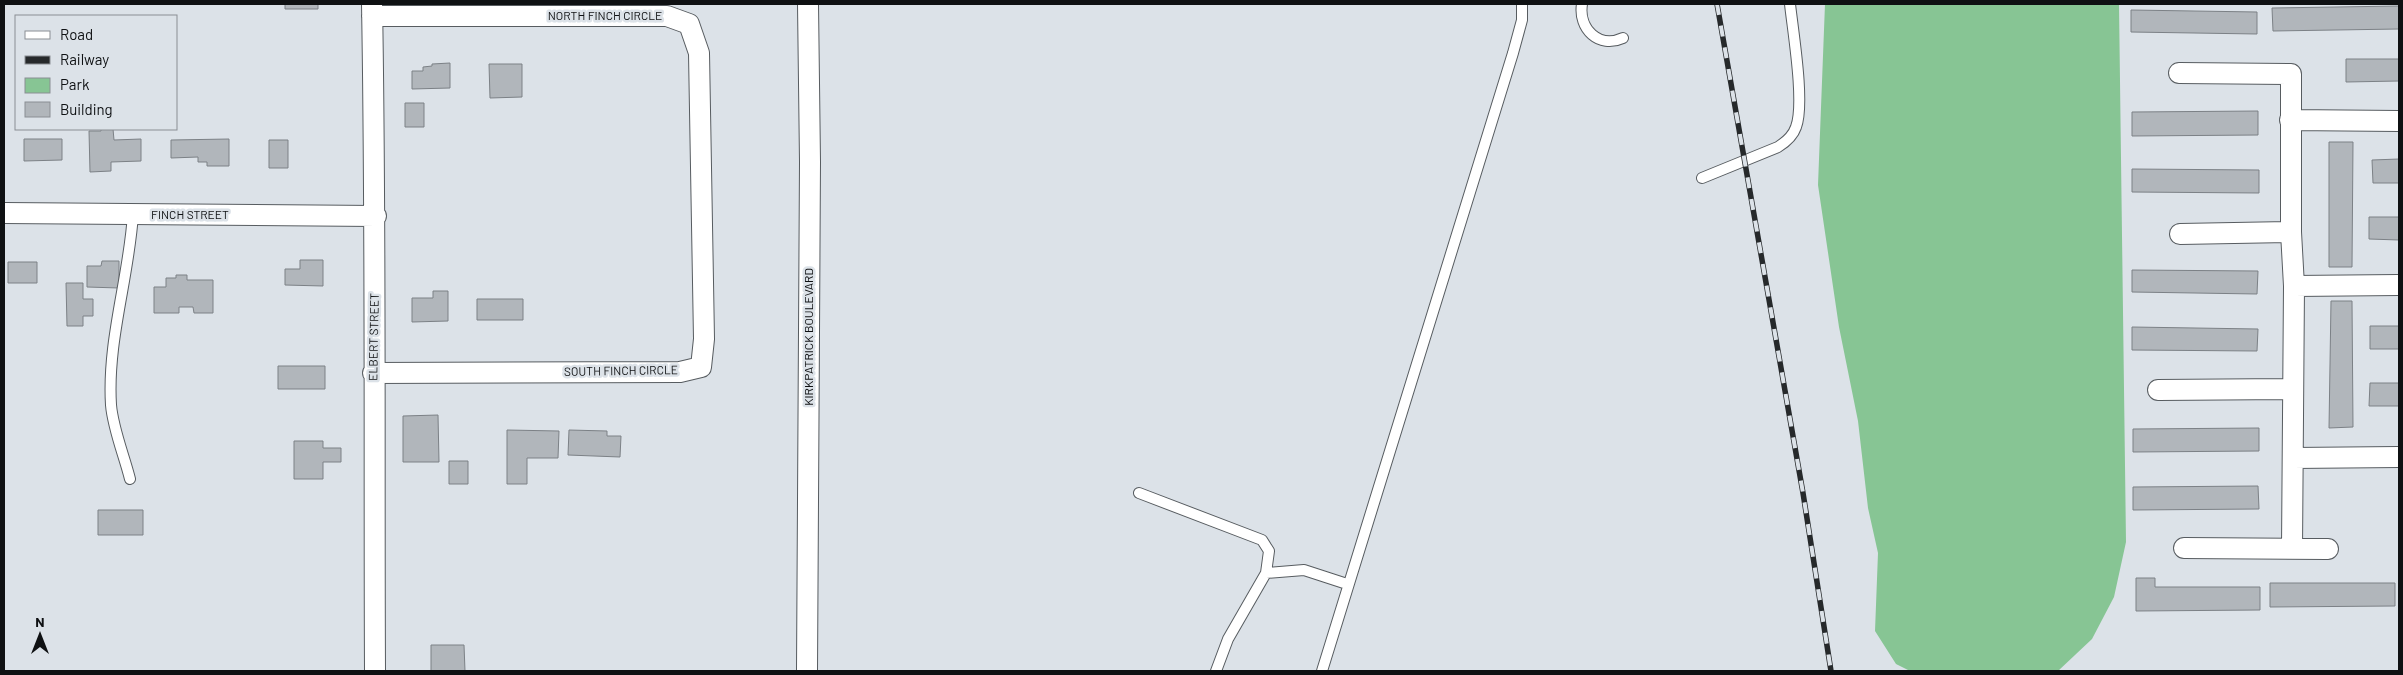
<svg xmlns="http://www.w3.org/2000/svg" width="2403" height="675" viewBox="0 0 2403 675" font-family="Barlow,sans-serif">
  <rect width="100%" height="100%" fill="#dce2e8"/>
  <path fill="#87c594" d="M1825 4H2119L2126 542 2114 597 2092 639 2058 671H1910L1896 664 1875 631 1878 553 1868 508 1858 421 1839 327 1818 185Z"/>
  <path fill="#b1b6bb" stroke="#7c8186" d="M285 4H318V9H285Z
    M2399 6V29L2273 31 2272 8Z
    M2131 10 2257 12V34L2131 32Z
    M2346 59H2399V81L2346 82Z
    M450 63V88L412 89V71H423V67L432 66V64Z
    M489 64H522V97L490 98Z
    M405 103H424V127H405Z
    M2258 111V135L2132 136V112Z
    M101 129H113L114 140 141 139V161L111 162V171L90 172 89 131H101Z
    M24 139H62V160L24 161Z
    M229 139V166H207V162H198V157L171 158V140Z
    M269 140H288V168H269Z
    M2329 142H2353L2352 267H2329Z
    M2399 159V183H2373L2372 160Z
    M2132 169 2259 170V193L2132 192Z
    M2369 217H2399V240L2369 239Z
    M300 260H323V286L285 285V269H300Z
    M102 261H119V288L87 287V266H101Z
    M8 262H37V283H8Z
    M2132 270 2258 271 2257 294 2132 292Z
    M176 275H187V280H213V313H194L193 307H179V313H154V287H166V278H176Z
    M66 283H83V299H93V316H83V326H67Z
    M433 291H448V321L412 322V298H433Z
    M477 299H523V320H477Z
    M2331 301H2352L2353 427 2329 428Z
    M2370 326H2399V349H2370Z
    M2132 327 2258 329 2257 351 2132 350Z
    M278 366H325V389H278Z
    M2370 383H2399V406H2369Z
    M438 415 439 462H403V416Z
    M2259 428V451L2133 452V429Z
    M507 430 559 431 558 458H527V484H507Z
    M569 430 607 431V436H621L620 457 568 455Z
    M294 441H323V448H341V462H323V479H294Z
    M449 461H468V484H449Z
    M2258 486 2259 509 2133 510V487Z
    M98 510H143V535H98Z
    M2136 578H2155V587H2260V610L2136 611Z
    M2270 583H2395V606L2270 607Z
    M431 645H464L465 671H431Z"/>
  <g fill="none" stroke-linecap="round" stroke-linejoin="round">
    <g stroke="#575c60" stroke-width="12">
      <path id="service" d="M1582 4C1578 29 1599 49 1623 38
        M1702 178 1778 147C1786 142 1793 136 1796 127 1805 103 1793 32 1790 4
        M130 479C124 455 113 429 111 405 107 340 129 278 133 214
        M1139 493 1262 540 1269 551 1266 573 1304 570 1347 584
        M1216 671 1228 639 1266 573
        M1322 671 1513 53 1522 20V4"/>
    </g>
    <g stroke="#575c60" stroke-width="22">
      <path id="minor" d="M372 4C376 226 374 449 375 671
        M372 16H667L689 24 699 53 704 339 701 367 680 372 373 373
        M2179 73 2291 74V232L2294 286 2292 548
        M2290 120 2399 121
        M4 213 376 216
        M2180 234 2291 232
        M2294 286 2399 285
        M2158 390 2293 389
        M2293 458 2399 457
        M2184 548 2328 549
        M807 671 810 162 808 4"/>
    </g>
    <use href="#service" stroke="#fff" stroke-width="10"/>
    <use href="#minor" stroke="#fff" stroke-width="20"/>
    <g stroke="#26292b" stroke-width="5.5">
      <path id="rail" d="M1717 4 1803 493 1831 671"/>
    </g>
    <use href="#rail" stroke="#dce2e8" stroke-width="4" stroke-dasharray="11" stroke-linecap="butt"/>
  </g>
  <g text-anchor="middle" stroke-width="5" stroke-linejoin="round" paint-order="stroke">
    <g font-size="12" fill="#0f1113" stroke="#dce2e8">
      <text x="605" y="20">NORTH FINCH CIRCLE</text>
      <text x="190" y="219">FINCH STREET</text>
      <text transform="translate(374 337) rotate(-89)" y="4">ELBERT STREET</text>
      <text transform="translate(809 337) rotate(-90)" y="4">KIRKPATRICK BOULEVARD</text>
      <text transform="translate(621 371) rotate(-1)" y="4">SOUTH FINCH CIRCLE</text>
    </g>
  </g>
  <rect width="2403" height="675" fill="none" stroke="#0f1113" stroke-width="10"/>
  <rect x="15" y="15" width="162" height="115" fill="#dce2e8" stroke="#8a8e93"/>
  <rect x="25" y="31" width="25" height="8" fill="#ffffff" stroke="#8a8e93"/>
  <text x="60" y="40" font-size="15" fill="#0f1113">Road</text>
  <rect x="25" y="56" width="25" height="8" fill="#26292b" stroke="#8a8e93"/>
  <text x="60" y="65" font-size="15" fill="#0f1113">Railway</text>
  <rect x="25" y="78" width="25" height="15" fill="#87c594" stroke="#8a8e93"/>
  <text x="60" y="90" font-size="15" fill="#0f1113">Park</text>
  <rect x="25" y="102" width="25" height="15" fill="#b1b6bb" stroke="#8a8e93"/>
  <text x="60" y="115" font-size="15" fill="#0f1113">Building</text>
  <g transform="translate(40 635)" stroke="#dce2e8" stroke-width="4" paint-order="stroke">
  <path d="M0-4L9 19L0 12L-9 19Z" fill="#0f1113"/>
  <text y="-8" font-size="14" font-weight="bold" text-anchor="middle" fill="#0f1113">N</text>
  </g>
</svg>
